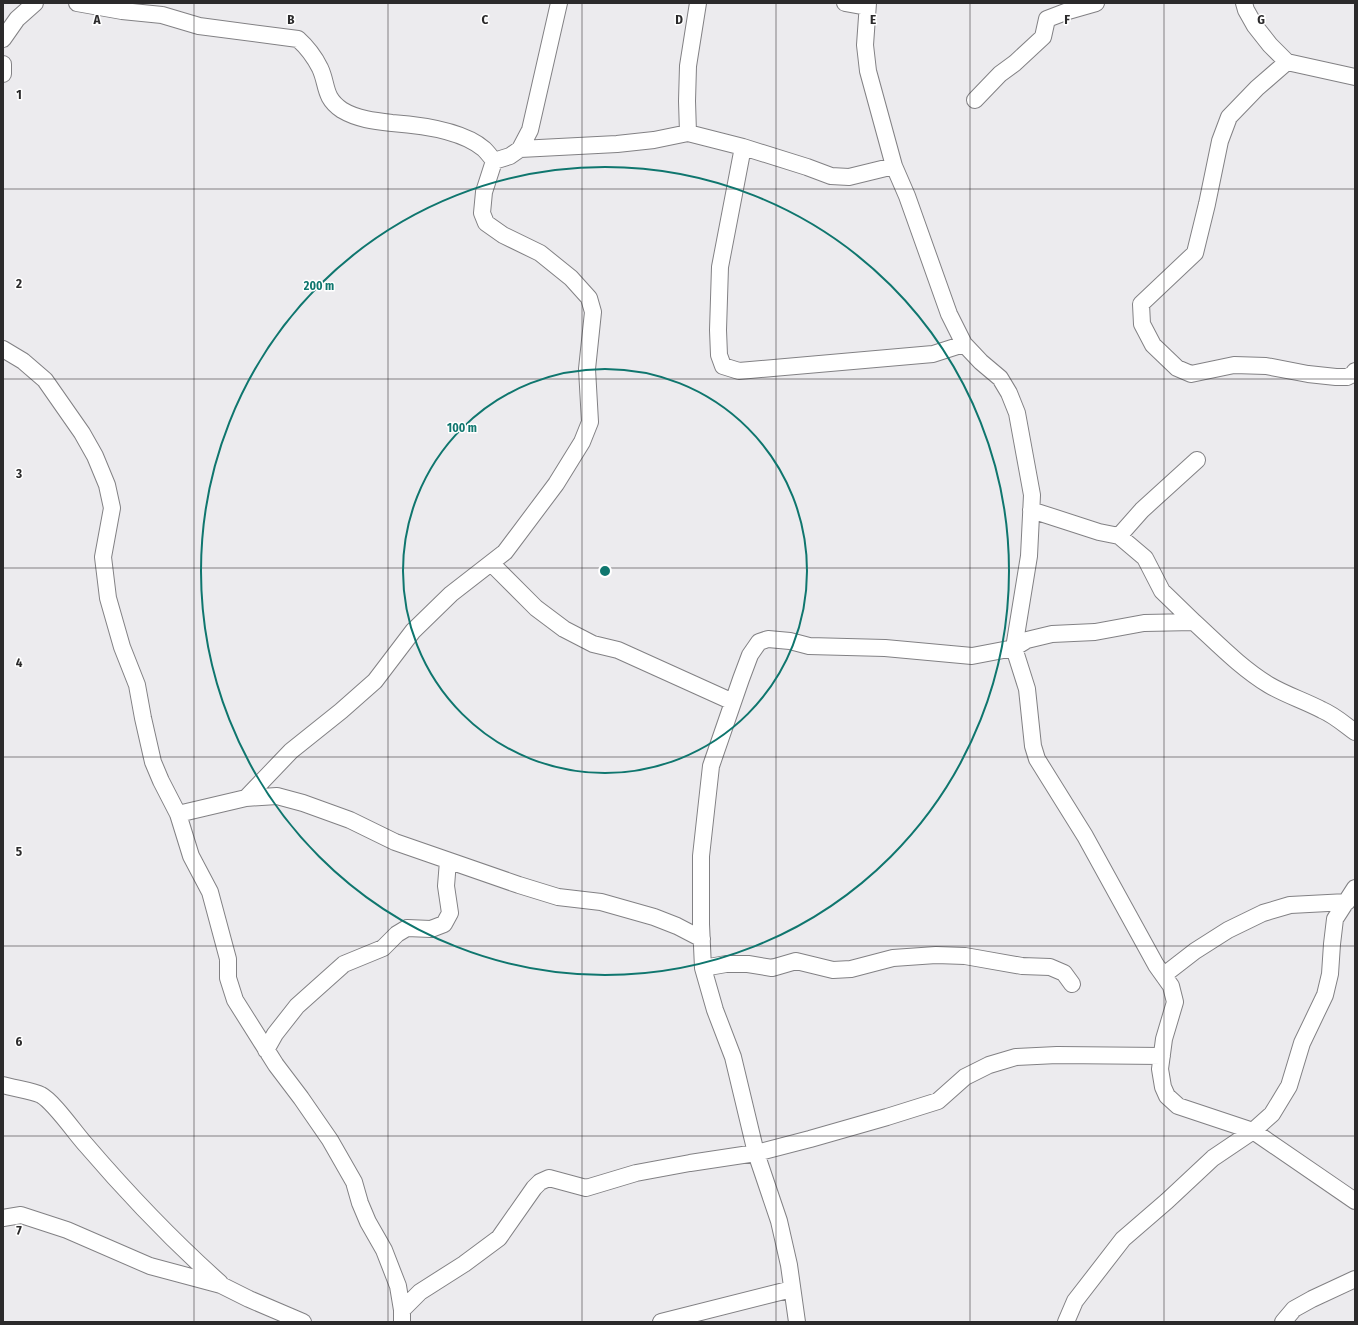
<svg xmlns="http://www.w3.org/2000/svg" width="1358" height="1325" viewBox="0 0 1358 1325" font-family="'Fira Sans Condensed',sans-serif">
  <rect width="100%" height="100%" fill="#ecebee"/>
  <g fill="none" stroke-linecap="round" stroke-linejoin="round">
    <g stroke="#828184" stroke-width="18">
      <path id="minor" d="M77 3 122 11 162 15 199 26 298 39C308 48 314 56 320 68 328 85 323 97 342 110 357 119 374 121 392 123 420 125 462 130 484 149 488 153 491 157 494 161L484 192 482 213 486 223 503 235 540 253 571 278 589 298 593 312 587 369 590 422 582 442 556 484 505 552 451 594 413 631 375 681 341 711 291 751 246 798
        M698 3 688 66 687 101 688 133 743 147
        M845 3 867 7
        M868 3 865 45 868 71 894 166 907 196 949 314 964 344 981 362 1000 378 1009 393 1017 413 1032 495 1029 556 1014 648 1027 689 1033 746 1037 759 1085 836 1156 965 1171 986 1175 1002 1164 1039 1160 1069 1163 1087 1167 1096 1178 1106 1253 1131 1355 1201
        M1244 3 1246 10 1255 26 1270 45 1287 62 1355 77
        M3 39 17 19 35 3
        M1287 62 1257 88 1229 117 1220 141 1207 204 1195 253 1141 304 1142 324 1153 345 1177 368 1191 374 1234 365 1266 366 1308 374 1336 377H1347L1353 374 1355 371
        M3 64V74
        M975 100 1000 74 1015 63 1043 37 1047 19 1068 11 1096 3
        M520 149 617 144 654 140 688 133
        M494 161 510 156 520 149 530 130 559 3
        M894 166 849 177 831 176 807 167 743 147 720 267 718 330 719 355 723 366 739 371 933 354 964 344
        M3 349 23 361 45 380 82 433 95 456 107 485 112 508 103 557 108 598 122 647 137 685 143 718 153 762 161 781 178 814 191 856 210 892 228 959V978L235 1000 276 1065 301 1098 330 1140 354 1182 360 1203 368 1222 384 1250 398 1286 402 1310V1322
        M1031 510 1099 532 1119 536 1145 558 1162 591 1194 622
        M1119 536 1142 510 1197 460
        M491 563 536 608 564 629 593 644 618 650 733 702
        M178 814 246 798 277 796 303 803 350 820 395 842 519 885 558 897 601 902 654 917 677 926 702 939
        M703 968 726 964H748L772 968 796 961 833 970 851 969 893 958 936 955 965 956 1022 966 1050 967 1064 973 1072 984
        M1164 975 1195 951 1228 930 1263 913 1290 905 1347 902
        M266 1050 275 1034 297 1006 344 964 383 948 397 934 407 928 431 929 444 924 450 913 446 886 448 861
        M3 1085C12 1088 34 1091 41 1095 54 1102 75 1133 86 1145 128 1194 172 1240 220 1283
        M3 1218 21 1215 67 1230 150 1266 221 1285 249 1299 303 1322
        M402 1310 420 1292 464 1264 499 1238 534 1188 540 1182 549 1178 586 1188 636 1173 690 1163 756 1153 810 1139 887 1117 938 1101 965 1077 989 1065 1016 1057 1057 1055 1162 1056
        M661 1322 792 1289
        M797 1322 789 1265 779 1221 756 1153 733 1057 715 1010 703 968 701 924V856L711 766 741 679 750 655 759 642 768 639 790 641 809 646 885 648 972 656 1014 648 1027 640 1052 634 1095 632 1144 623 1194 622C1218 644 1241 668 1269 685 1286 695 1305 701 1322 710 1334 715 1344 724 1355 732
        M1066 1322 1075 1301 1123 1239 1167 1201 1213 1158 1253 1131 1272 1114 1289 1086 1302 1043 1325 995 1330 974 1332 944 1335 919 1355 888
        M1283 1322 1294 1309 1312 1299 1355 1279"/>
    </g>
    <use href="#minor" stroke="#fff" stroke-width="16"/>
  </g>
  <path fill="none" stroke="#2b2a2b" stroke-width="1" stroke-opacity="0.55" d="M194 3V1322M388 3V1322M582 3V1322M776 3V1322M970 3V1322M1164 3V1322M3 189H1355M3 379H1355M3 568H1355M3 757H1355M3 946H1355M3 1136H1355"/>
  <g fill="none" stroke="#0f766e" stroke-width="2">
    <circle cx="605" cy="571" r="202"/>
    <circle cx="605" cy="571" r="404"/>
  </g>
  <g font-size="13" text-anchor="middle" font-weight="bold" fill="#2b2a2b" stroke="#fff" stroke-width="3" stroke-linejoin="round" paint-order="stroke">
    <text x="97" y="24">A</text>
    <text x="291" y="24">B</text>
    <text x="485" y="24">C</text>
    <text x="679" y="24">D</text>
    <text x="873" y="24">E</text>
    <text x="1067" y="24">F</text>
    <text x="1261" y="24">G</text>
    <text x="19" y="99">1</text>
    <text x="19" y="288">2</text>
    <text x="19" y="478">3</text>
    <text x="19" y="667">4</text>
    <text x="19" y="856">5</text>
    <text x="19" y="1046">6</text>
    <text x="19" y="1235">7</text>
  </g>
  <circle cx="605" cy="571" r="6" fill="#0f766e" stroke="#fff" stroke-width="2"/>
  <g font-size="12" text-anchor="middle" font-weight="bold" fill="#0f766e" stroke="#fff" stroke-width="3" stroke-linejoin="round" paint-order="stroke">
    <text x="319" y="290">200 m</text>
    <text x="462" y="432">100 m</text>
  </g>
  <rect width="1358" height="1325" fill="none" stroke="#2b2a2b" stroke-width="8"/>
</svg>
